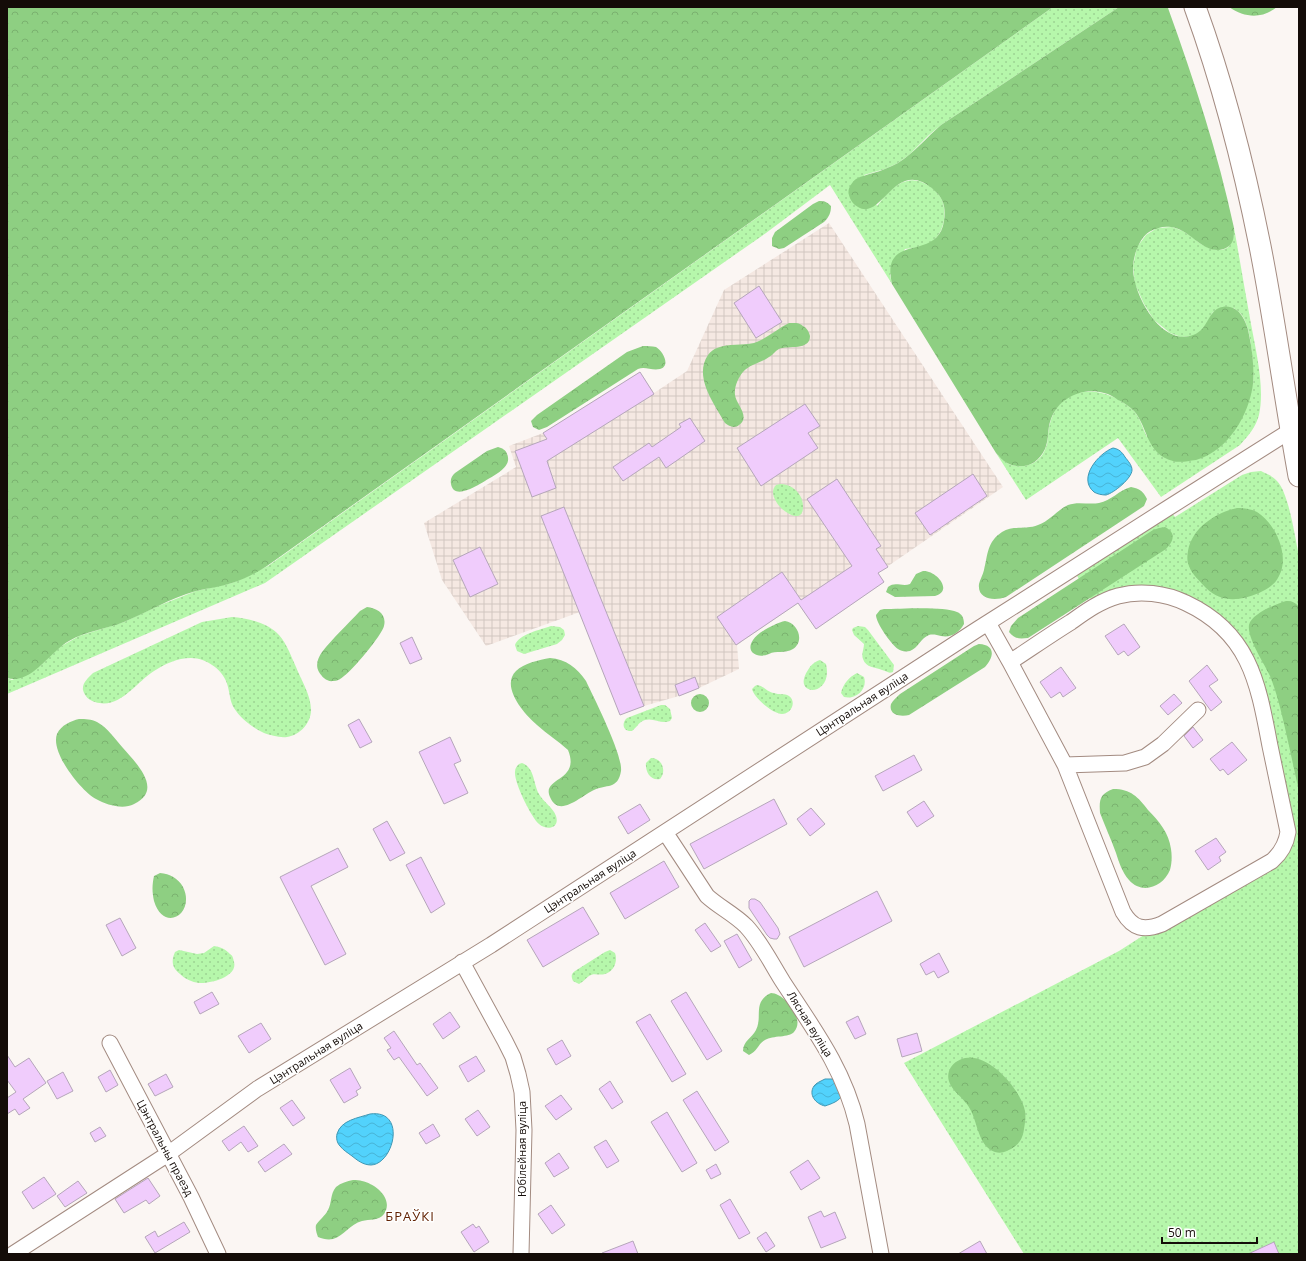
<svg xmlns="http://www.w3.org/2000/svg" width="1306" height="1261" viewBox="0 0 1306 1261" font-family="'Open Sans',sans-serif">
  <defs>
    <pattern id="industrial-grid" width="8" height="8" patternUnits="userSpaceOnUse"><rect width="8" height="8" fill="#f5e8e2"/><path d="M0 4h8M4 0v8" fill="none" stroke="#d1c6c0"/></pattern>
    <pattern id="grass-dots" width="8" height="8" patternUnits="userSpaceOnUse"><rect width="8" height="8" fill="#b6f7ab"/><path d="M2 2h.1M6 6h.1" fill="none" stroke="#9cd392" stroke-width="1.8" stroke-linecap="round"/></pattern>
    <pattern id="forest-crowns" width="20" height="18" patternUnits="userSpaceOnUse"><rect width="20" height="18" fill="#8ecf82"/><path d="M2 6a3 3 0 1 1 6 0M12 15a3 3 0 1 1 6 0" fill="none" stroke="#7ab16f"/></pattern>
    <pattern id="water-waves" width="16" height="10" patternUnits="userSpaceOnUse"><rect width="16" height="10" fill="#52d2fc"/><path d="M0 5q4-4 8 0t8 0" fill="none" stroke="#47b3d6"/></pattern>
  </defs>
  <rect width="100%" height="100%" fill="#fbf6f3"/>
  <path fill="url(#industrial-grid)" d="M829 223 1003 487 878 573 884 582 816 629 798 603 737 645 739 669 699 688 679 696 644 706 620 715 580 612 486 646 442 580 424 523 516 467 509 446 543 433 640 372 654 393 687 371 724 290Z"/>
  <path fill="url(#grass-dots)" d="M1053 7H1119L941 125 929 135 909 155 898 163 885 169 864 175 877 206C885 196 894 184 907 181 920 177 940 190 943 203 947 217 943 236 929 244 922 247 913 248 905 249L890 275 892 284 830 185 766 233 265 583 7 694V678L12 680 40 666 58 648 79 636 124 622 158 606 196 591 232 583 268 566Z
    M1172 227C1177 229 1182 230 1186 233 1192 236 1196 241 1201 244 1220 255 1234 252 1234 228 1240 260 1245 292 1251 324 1256 351 1265 388 1259 415 1256 427 1248 436 1240 445L1161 497 1118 438 1026 500 996 453C999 456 1003 460 1007 463 1022 471 1041 464 1046 447 1048 444 1047 439 1048 435 1049 425 1052 412 1060 404 1080 382 1114 392 1133 410 1140 417 1143 429 1147 437L1253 385C1254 368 1252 328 1241 314 1239 312 1236 310 1234 308L1213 312 1207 323 1201 331 1193 336 1181 337 1170 333 1154 320 1144 304 1135 284 1133 266 1137 247 1146 235 1157 228Z
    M1261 471C1267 474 1273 476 1277 481 1289 493 1295 538 1299 556V1254H1024L904 1063 1119 951 1285 845 1265 717 1226 630 1156 594 1095 606 1073 569 1168 508 1175 517 1242 475 1251 472Z
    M780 484C793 484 804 495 803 508 802 531 762 499 776 485Z
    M232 617C248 618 268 623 279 635 287 644 291 656 296 667 301 680 311 695 311 710 311 723 300 735 287 737 280 738 270 735 264 733 253 728 240 718 234 708 230 701 230 695 228 687 225 671 207 658 191 658 177 658 165 664 154 671 136 682 120 710 95 702 89 700 85 697 83 690 82 683 88 678 93 673L202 622Z
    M551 626 560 627 564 630 565 635 562 640 557 644 524 654 517 651 515 645C519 634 540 630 551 626Z
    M858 626 865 627 868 630 894 665 893 672C888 674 887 671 882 670 875 667 866 668 863 659 861 654 864 649 864 644L854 635 852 630 853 628Z
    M820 660 826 664C834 698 790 697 808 670 811 665 814 662 820 660Z
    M857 673 864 677C868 689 856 700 844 697L841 693C843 684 849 677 857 673Z
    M757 685C764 686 767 692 774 693 779 695 784 693 789 696 797 702 791 714 782 714 773 714 754 698 752 689L755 686Z
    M661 705H665L670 709 672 718 670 721C660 725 651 715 641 722 638 724 636 728 632 731 623 732 621 723 627 718Z
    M651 758C662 758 667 771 660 779 650 781 645 771 646 763Z
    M522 763C535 768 533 783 539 794 543 802 553 807 556 816 560 828 547 831 539 824 531 817 514 782 515 772 515 768 517 766 519 764Z
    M214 946C221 947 225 949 230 954 233 956 233 958 234 962 238 977 210 984 199 983 192 982 185 979 180 974 172 968 171 961 175 952L179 950 197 954 204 953Z
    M610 950 615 953C618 961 614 972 605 974 599 976 594 972 589 976 585 979 583 982 579 984L573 981C571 976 571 974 575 971L605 952Z"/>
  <path fill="url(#forest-crowns)" d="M7 7H1053L267 566C256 573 245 579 232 583 220 587 208 588 196 591 170 598 148 612 124 622 106 629 86 631 69 641 49 652 32 685 7 678Z
    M1119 7H1167L1168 8C1194 80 1218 153 1234 228 1234 237 1234 244 1226 248 1205 258 1191 229 1171 227 1163 226 1156 228 1149 232 1139 239 1134 254 1133 266 1132 293 1161 347 1193 335 1208 330 1207 313 1219 308 1228 304 1237 308 1242 316 1248 325 1249 335 1251 345 1253 358 1254 371 1253 384 1249 415 1228 451 1196 460 1188 461 1180 463 1173 461 1146 454 1148 427 1134 411 1129 406 1123 402 1118 400 1114 397 1109 394 1104 393 1082 387 1059 398 1051 419 1047 429 1049 440 1045 449 1038 464 1023 471 1007 463 1003 461 999 456 996 453L892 284C880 231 938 263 944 221 946 209 944 199 935 191 895 154 883 222 858 207 854 205 850 200 849 195 847 190 851 183 856 179 861 176 867 175 873 173 881 171 890 167 898 163 914 153 927 137 941 125Z
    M1229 7H1277C1262 19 1245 18 1229 7Z
    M819 201C825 201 827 202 831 206 831 213 829 217 824 222L784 248 779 249 772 246V238L775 232 813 204Z
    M789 323C794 323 799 322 803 326 807 328 809 332 810 336 810 351 788 345 779 349 775 351 773 355 769 357 761 363 750 364 743 372 738 378 734 387 735 395 736 404 751 417 739 425 734 429 729 426 725 423 715 405 693 377 708 355 710 352 714 349 717 348 729 343 742 346 754 343 766 339 777 329 789 323Z
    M643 346C647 346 652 346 656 347 663 351 671 366 660 369 652 371 645 366 638 369L547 427 539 430 533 427 531 421 537 415 627 352Z
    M498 447C502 448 506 450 507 454 513 467 494 475 485 481 478 485 454 501 451 484 450 479 452 476 455 473L487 451Z
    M1131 487C1140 489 1143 491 1147 499L1144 506 1138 510 1006 597C995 601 977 600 979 584 980 579 983 575 984 570 988 554 987 542 1002 532 1013 525 1026 530 1038 525 1050 521 1057 510 1068 505 1078 501 1089 505 1099 503 1111 501 1119 490 1131 487Z
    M1237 508C1244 508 1251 509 1257 512 1276 524 1290 556 1279 576 1275 585 1267 589 1259 593 1240 601 1221 603 1206 588 1200 581 1192 575 1189 566 1187 562 1187 556 1188 551 1192 528 1215 513 1237 508Z
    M1165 527C1177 533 1173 542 1166 549L1028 638C1019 639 1015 639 1009 632L1011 626 1018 618 1153 530 1159 528Z
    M923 571C936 570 954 591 935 596L895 597 886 592 888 587C895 581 902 587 910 584L916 574Z
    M1286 601C1292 601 1295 602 1299 607V791C1294 770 1290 749 1285 728 1281 711 1277 693 1270 676 1264 663 1247 638 1249 625 1251 614 1276 604 1286 601Z
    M367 607C377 608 387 614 384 626 382 635 352 671 344 676 341 679 337 681 333 681 327 682 322 677 319 672 315 665 318 658 322 652 333 638 347 625 360 611Z
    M884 609C900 609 944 606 957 612 962 614 964 618 964 624 959 633 951 638 941 636 937 635 933 634 929 635 921 638 918 648 910 651 905 652 901 651 898 649 891 644 876 623 876 615L880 610Z
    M785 621C798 623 805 641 793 649 785 654 776 650 769 654 757 659 745 652 753 640 758 632 776 623 785 621Z
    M979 644C996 645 994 657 985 667L909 715C902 717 888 716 891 704 893 700 897 697 900 694L974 646Z
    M550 658C566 659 577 668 586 681 594 698 623 755 621 771 618 790 606 784 594 790 582 795 559 819 550 797 541 777 581 782 568 750 558 741 547 734 537 725 525 715 500 687 516 671 524 663 539 660 550 658Z
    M691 703a9 9 0 1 1 18 0a9 9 0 1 1-18 0Z
    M79 719C86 719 91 719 97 722 108 728 115 739 123 748 136 763 164 790 134 804 123 810 107 805 96 799 81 791 50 752 57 734 61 725 71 721 79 719Z
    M1113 789C1131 789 1138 797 1148 810 1159 821 1169 833 1171 849 1172 855 1172 863 1170 870 1163 887 1142 895 1129 880 1122 872 1119 862 1116 853 1111 839 1105 826 1100 813 1099 799 1100 794 1113 789Z
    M160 873C170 874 178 878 183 887 196 913 164 934 154 901 152 892 152 885 154 876Z
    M771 993C784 993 806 1019 794 1032 789 1038 773 1035 765 1040 758 1044 757 1052 749 1055L743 1051C743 1041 752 1038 756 1030 763 1016 752 1002 771 993Z
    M965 1058C968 1058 971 1057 974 1058 995 1061 1021 1091 1025 1111 1026 1117 1025 1123 1024 1129 1023 1137 1020 1143 1014 1147 1008 1151 1002 1154 995 1152 978 1146 978 1123 970 1109 964 1096 944 1088 949 1071 952 1063 958 1060 965 1058Z
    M353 1180C356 1180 360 1180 362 1181 376 1184 394 1199 384 1214 379 1221 369 1219 362 1221 350 1224 344 1236 333 1239 328 1240 323 1239 318 1237 317 1234 315 1229 316 1225 319 1220 325 1216 328 1210 332 1203 330 1194 336 1187 341 1183 347 1181 353 1180Z"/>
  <path fill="url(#water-waves)" stroke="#3f97b3" d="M1113 448C1119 449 1122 452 1125 457 1128 461 1132 465 1132 470 1132 478 1114 493 1106 495 1102 495 1097 494 1094 492 1077 478 1099 453 1113 448Z
    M825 1079H832L836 1081 842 1095C840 1101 831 1104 825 1106 816 1104 808 1095 814 1086 816 1083 821 1081 825 1079Z
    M370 1114C407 1109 394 1164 371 1165 363 1165 357 1160 352 1156 348 1153 343 1150 340 1146 337 1143 336 1138 337 1134 341 1120 358 1118 370 1114Z"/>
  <path fill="#f0ccfc" stroke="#b5a6ba" d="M759 286 782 322 756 338 734 303Z
    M640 372 654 394 547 461 556 488 532 497 515 451 547 439 543 433Z
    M805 404 820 426 808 433 818 448 761 486 737 448Z
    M690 418 705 441 666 468 659 457 623 481 613 467 649 443 652 447 681 427 679 424Z
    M973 474 987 496 930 535 915 513Z
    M837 479 881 546 876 549 888 567 878 573 884 582 816 629 798 603 736 645 717 617 782 572 801 600 852 566 807 499Z
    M564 507 644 706 620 715 541 516Z
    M480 547 498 584 470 597 453 560Z
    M1124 624 1140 647 1128 656 1124 651 1118 655 1105 636Z
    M412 637 422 659 410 664 400 643Z
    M1207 665 1218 680 1209 686 1222 702 1211 711 1189 681Z
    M1061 667 1076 688 1063 697 1060 692 1051 698 1040 682Z
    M695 677 699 688 679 696 675 685Z
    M1174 694 1182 703 1168 715 1160 706Z
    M359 719 372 742 360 748 348 725Z
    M1193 727 1203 740 1193 748 1184 736Z
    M450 737 461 761 454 764 468 793 444 804 419 752Z
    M1232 742 1247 760 1228 775 1223 769 1220 771 1210 759Z
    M914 755 922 770 883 791 875 776Z
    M774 799 787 824 704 869 690 844Z
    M924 801 934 816 917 827 907 812Z
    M640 804 650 820 628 834 618 817Z
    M811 808 825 824 810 836 797 819Z
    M387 821 405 853 390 861 373 829Z
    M1216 838 1226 852 1219 857 1221 861 1208 870 1195 851Z
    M338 848 348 867 311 886 346 954 325 965 280 877Z
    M421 857 445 904 431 913 406 865Z
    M664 861 679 887 625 919 610 893Z
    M877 891 892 921 804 967 789 937Z
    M751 899H755L760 902 778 928 780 934 777 939H774L770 938 767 935 749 908V901Z
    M583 907 599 934 543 967 527 940Z
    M120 918 136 948 122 956 106 925Z
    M705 923 721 946 711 952 695 930Z
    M737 934 752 960 739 968 724 941Z
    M939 953 949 972 938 978 934 971 926 975 920 964Z
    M212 992 219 1004 200 1014 194 1002Z
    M686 992 722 1051 707 1060 671 1001Z
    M450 1012 460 1027 443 1039 433 1024Z
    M650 1014 686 1074 672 1082 636 1022Z
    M858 1016 866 1034 855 1039 846 1022Z
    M261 1023 271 1039 249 1053 238 1036Z
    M394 1031 417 1065 420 1063 438 1088 427 1096 399 1057 394 1060 387 1050 391 1048 384 1038Z
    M917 1033 922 1051 902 1057 897 1039Z
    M562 1040 571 1056 556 1065 547 1049Z
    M7 1055 15 1067 29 1058 46 1083 23 1099 30 1108 19 1115 15 1109 7 1114V1098L16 1092 7 1080Z
    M476 1056 485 1071 468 1082 459 1066Z
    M350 1068 361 1088 356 1091 358 1095 344 1103 330 1080Z
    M110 1070 118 1085 106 1092 98 1077Z
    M63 1072 73 1091 57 1099 47 1081Z
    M166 1074 173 1087 155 1096 148 1084Z
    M610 1081 623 1102 612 1109 599 1089Z
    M697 1091 729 1142 715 1151 683 1100Z
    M561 1095 572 1109 556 1120 545 1106Z
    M292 1100 305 1118 293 1126 280 1108Z
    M478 1110 490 1127 477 1136 465 1119Z
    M667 1112 697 1163 682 1172 651 1122Z
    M433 1124 440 1136 426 1144 419 1133Z
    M244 1126 258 1146 248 1152 241 1142 229 1151 222 1141Z
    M100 1127 106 1136 95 1142 90 1133Z
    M606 1140 619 1161 607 1168 594 1147Z
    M284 1144 292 1154 265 1172 258 1162Z
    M559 1153 569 1168 554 1177 545 1163Z
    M808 1160 820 1178 801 1190 790 1172Z
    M716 1164 721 1174 711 1179 706 1170Z
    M44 1177 56 1194 33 1209 22 1192Z
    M148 1178 160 1196 149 1204 146 1200 124 1213 115 1199Z
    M78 1181 87 1193 65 1207 57 1196Z
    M730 1199 750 1233 739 1239 720 1205Z
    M551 1205 565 1225 552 1234 538 1214Z
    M821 1211 824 1217 835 1212 846 1238 821 1248 808 1217Z
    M184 1222 190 1232 155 1253 145 1237 155 1231 158 1237Z
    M473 1224 476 1228 479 1226 489 1242 474 1252 461 1232Z
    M766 1232 775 1246 766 1252 757 1238Z
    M633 1241 638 1254H602V1253Z
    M980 1241 987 1254H958Z
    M1274 1242 1279 1254H1248Z"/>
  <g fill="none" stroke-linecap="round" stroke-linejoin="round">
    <g stroke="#a38b81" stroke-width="17">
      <path id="street" d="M988 623 1010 662C1030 649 1050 635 1071 622 1085 612 1100 601 1118 596 1140 590 1165 593 1186 603 1250 633 1258 683 1270 746 1276 775 1282 804 1288 832 1286 845 1281 853 1272 861L1162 924C1144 931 1133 929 1123 912L1065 765 1010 662
        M1065 765 1125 763 1145 757 1163 744 1198 710
        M665 832 707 896C719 907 734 914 746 926 761 942 771 963 783 982 813 1028 844 1069 857 1124L881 1254
        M462 962 505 1041 513 1057 518 1074 522 1092 524 1130 521 1254
        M110 1043 191 1197 218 1254
        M13 1254 168 1154 257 1089 491 945 978 629 1168 508 1298 426"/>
    </g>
    <g stroke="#a38b81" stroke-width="23">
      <path id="secondary" d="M1195 7C1223 84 1244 166 1260 246 1275 322 1285 399 1299 476"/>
    </g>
    <use href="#street" stroke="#fff" stroke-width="15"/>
    <use href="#secondary" stroke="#fff" stroke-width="21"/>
  </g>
  <g text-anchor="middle" stroke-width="3" stroke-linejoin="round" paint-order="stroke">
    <g font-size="11" fill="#140c08" stroke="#fff">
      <text transform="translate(862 704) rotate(-33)" y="4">Цэнтральная вуліца</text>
      <text transform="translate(590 881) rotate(-33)" y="4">Цэнтральная вуліца</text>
      <text transform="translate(810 1024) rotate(58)" y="4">Лясная вуліца</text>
      <text transform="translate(316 1053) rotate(-32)" y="4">Цэнтральная вуліца</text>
      <text transform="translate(165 1148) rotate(62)" y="4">Цэнтральны праезд</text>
      <text transform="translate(522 1149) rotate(-90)" y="4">Юбілейная вуліца</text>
    </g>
    <g font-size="13" letter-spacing="1" fill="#622203" stroke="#fff">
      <text x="410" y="1221">БРАЎКІ</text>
    </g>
  </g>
  <rect width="1306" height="1261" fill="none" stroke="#140c08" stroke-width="16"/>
  <path d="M1162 1237v6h95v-6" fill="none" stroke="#140c08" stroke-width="2"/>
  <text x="1168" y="1237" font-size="12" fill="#140c08" stroke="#ffffff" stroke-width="3" paint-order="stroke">50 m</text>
</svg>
